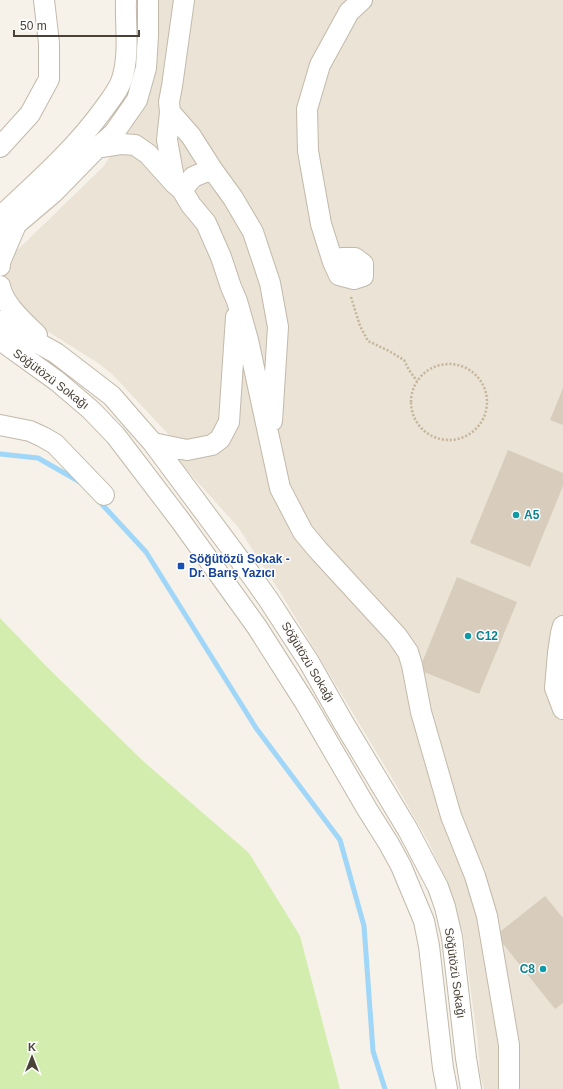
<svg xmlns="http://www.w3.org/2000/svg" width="563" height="1089" viewBox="0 0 563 1089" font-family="Arial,sans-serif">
  <rect width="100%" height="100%" fill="#f6f1e9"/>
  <path fill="#eae3d6" d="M156 0H563V1089H484L480 1074 478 1044 463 933 447 882 429 843 392 778 280 592 238 527 179 461 176 456 181 441 170 436 112 374 98 363 36 324 8 298 3 275 8 259 104 166 140 108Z"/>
  <path fill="#d3edae" d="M0 618 46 666 143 761 249 853 300 936 340 1089H0Z"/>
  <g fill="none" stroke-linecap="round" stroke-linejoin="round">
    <path stroke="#a0d6f7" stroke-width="5" d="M0 454 38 458 80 482
      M98 500 146 552 256 728 340 840 364 926 373 1051 385 1089"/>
  </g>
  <path fill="#d8cdbd" d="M563 388V425L550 420Z
    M508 450 563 473V486L530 567 470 543Z
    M457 577 517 602 479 694 419 670Z
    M545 896 563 918V1003L555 1009 496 935Z"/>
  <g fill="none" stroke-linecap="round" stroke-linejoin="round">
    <g stroke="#c2b9aa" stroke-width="22">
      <path id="minor" d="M170 112 191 136 212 169 233 198 253 232 270 283 278 327 272 421
        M0 147 30 114 49 79V43L44 0
        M97 148 122 144 135 145 148 154 175 184 182 190 191 205 206 223 221 257 231 287 237 301 248 340 280 488 303 532 318 550 397 636 408 652 412 665 421 712 451 816 475 876 487 916 509 1045V1089
        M175 184 167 140 170 112 169 102 172 86 184 0
        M182 190 193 177 212 169
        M0 217C36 183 74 150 103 110 110 100 119 90 122 79 130 53 125 26 126 0
        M0 238 53 193 97 148 114 133 137 100 146 68 148 36V0
        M333 262 342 258H355L363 264V276L354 279 339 275 333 262 321 224 308 151 307 109 320 65 349 12 362 0
        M0 266V262L15 227
        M0 286C3 304 24 322 37 335
        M0 321 7 326 56 353 112 396 131 418 153 443 251 575 268 599 309 662 343 722 408 830 438 887 445 907 452 937 466 1058 471 1089
        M0 340 57 381 91 410 116 436 180 520 257 627 306 704 367 809 389 844 401 866 424 921 429 946 443 1068 447 1089
        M0 425 30 431 43 437 55 444 104 495
        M153 443 187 450 212 445 220 439 229 422 236 317
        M563 626 561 633 558 653 555 688 563 709"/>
    </g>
    <path stroke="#c5b59a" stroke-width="2.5" stroke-dasharray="2 2" stroke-linecap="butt" d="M351 297 360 326 368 341 389 351 404 360 409 370 417 381
      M411 402a38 38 0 1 1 76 0a38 38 0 1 1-76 0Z"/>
    <use href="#minor" stroke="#fff" stroke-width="20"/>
  </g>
  <g fill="#0f9aa8" stroke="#fff" stroke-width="1.5">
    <circle cx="516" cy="515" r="4"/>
    <circle cx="468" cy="636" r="4"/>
    <circle cx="543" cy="969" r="4"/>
  </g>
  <rect fill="#1a4fb4" stroke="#fff" stroke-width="1.5" x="177" y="562" width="8" height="8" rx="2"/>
  <g text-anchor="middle" stroke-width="3" stroke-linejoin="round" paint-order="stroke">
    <g font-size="12" fill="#4a4236" stroke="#fff">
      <text transform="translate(51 379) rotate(37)" y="4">Söğütözü Sokağı</text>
      <text transform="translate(308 662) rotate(59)" y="4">Söğütözü Sokağı</text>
      <text transform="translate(455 973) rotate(82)" y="4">Söğütözü Sokağı</text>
    </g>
    <g font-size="12" font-weight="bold" fill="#0d838f" stroke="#fff" text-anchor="start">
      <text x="524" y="519">A5</text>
      <text x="476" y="640">C12</text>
      <text x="535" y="973" text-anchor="end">C8</text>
    </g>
    <g font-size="12" font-weight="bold" fill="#164399" stroke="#fff" text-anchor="start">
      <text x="189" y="563">Söğütözü Sokak -<tspan x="189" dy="14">Dr. Barış Yazıcı</tspan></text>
    </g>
  </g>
  <g transform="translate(32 1057)" stroke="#ffffff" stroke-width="3" paint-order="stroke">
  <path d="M0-3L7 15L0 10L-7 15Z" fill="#4a4236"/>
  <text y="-6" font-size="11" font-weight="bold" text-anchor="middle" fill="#4a4236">K</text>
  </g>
  <path d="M14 30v6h125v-6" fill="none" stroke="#4a4236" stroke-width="2"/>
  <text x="20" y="30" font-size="12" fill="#4a4236" stroke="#ffffff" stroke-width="3" paint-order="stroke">50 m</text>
</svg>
